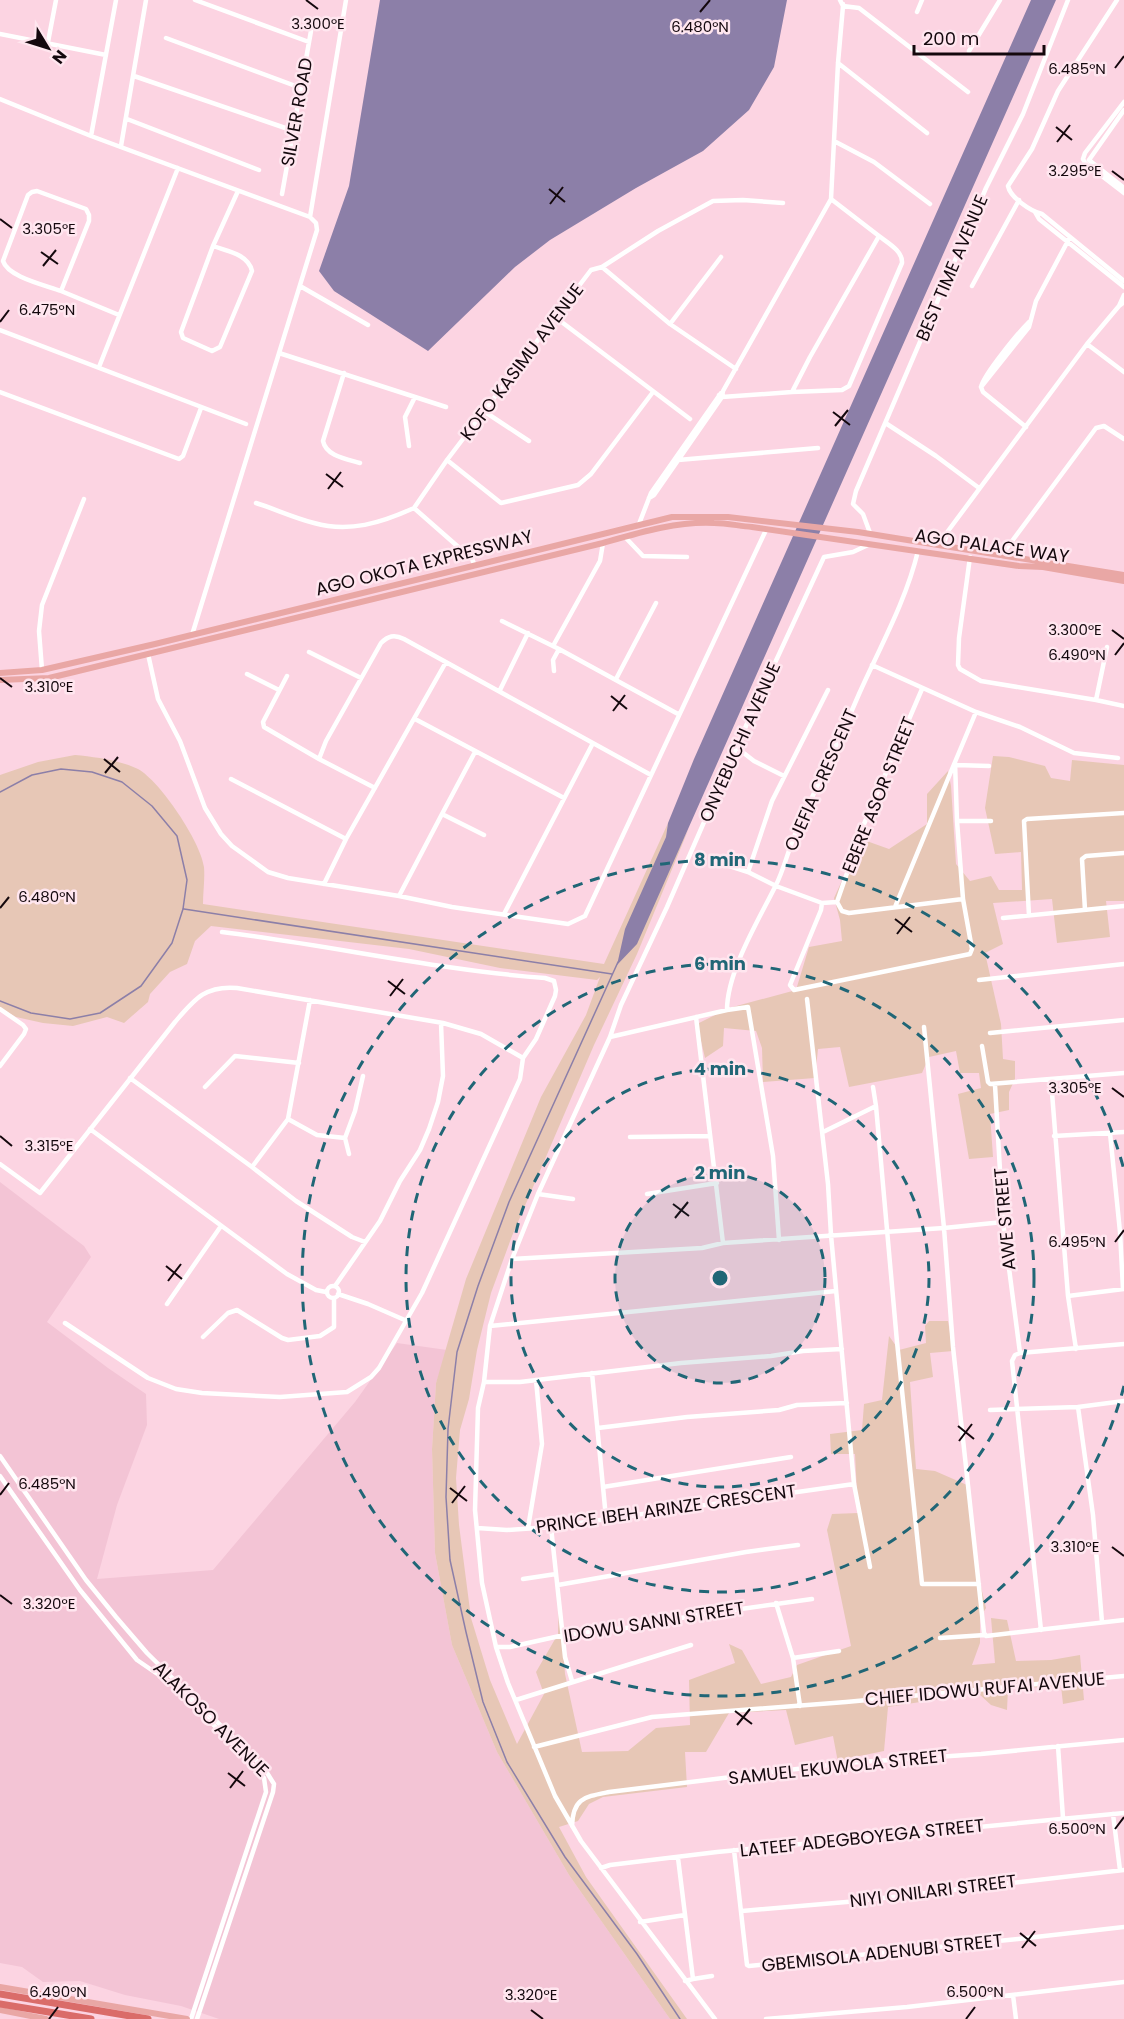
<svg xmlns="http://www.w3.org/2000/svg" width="1124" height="2019" viewBox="0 0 1124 2019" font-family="Poppins,sans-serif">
  <rect width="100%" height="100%" fill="#fcd4e2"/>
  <path fill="#f3c4d5" d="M0 1182 84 1246 91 1257 47 1322 108 1368 146 1394 147 1425 117 1505 97 1579 213 1570 355 1402 397 1343 447 1350 436 1383 432 1449 435 1553 452 1645 497 1752 569 1875 670 2019H219L181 2006 125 1995 80 1981 43 1982 22 1967 0 1963Z"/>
  <path fill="#e7c7b6" d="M75 755C95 757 119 760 138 769 160 781 201 842 204 867 205 879 203 892 203 904L604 964 668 823 666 837 650 878 669 868 689 828 637 954 594 1045 512 1236 491 1293 477 1350 469 1399 460 1430 456 1478 459 1525 471 1618 490 1680 517 1744 544 1694 536 1672 558 1634 559 1593 565 1674 582 1752 628 1751 656 1728 690 1725 689 1680 735 1663 729 1644 742 1650 761 1684 791 1677 797 1665 851 1646 827 1530 832 1514 858 1513 855 1454H831L830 1434 862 1430 864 1404 882 1400 889 1336 899 1350 926 1343 925 1326 929 1321H948L953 1351 930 1353 933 1377 910 1382 916 1469 935 1471 967 1485 976 1566 986 1608 980 1618V1643L972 1665 995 1663 991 1618 1007 1620 1016 1661 1051 1660 1080 1655 1084 1700 1063 1704 1061 1686 1008 1689 1007 1710 991 1705 978 1693 888 1707 884 1751 850 1758 849 1774 840 1773 833 1736 795 1745 786 1710 729 1713 706 1752H685L687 1787 603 1797 589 1804 578 1821 559 1827 586 1877 687 2019H670L569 1875 497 1752 452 1645 435 1553 432 1449 436 1383 466 1279 541 1097 586 1015 600 977 597 980 500 968 409 949 211 926 195 941 187 964 170 972 150 994 148 1002 124 1023 107 1017 73 1026 43 1023 16 1017 0 1008V775L38 762Z
    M993 756 1009 757 1045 766 1051 778 1070 781 1072 760 1124 765V901H1106L1110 937 1057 943 1052 899 993 903 1003 944 985 953 1001 1024 1003 1059 1015 1061V1079L1009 1092V1110L990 1114 993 1157 969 1159 958 1094 981 1088 979 1073H960L956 1051 929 1057 922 1073 849 1087 840 1047 818 1049 815 1078 763 1082 762 1048 756 1031 724 1028 723 1046 705 1058 697 1024 729 1008 796 990 809 947 842 941 840 920 834 898 861 839 889 849 927 824V794L948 771 951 786 956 864 970 881 991 876 999 890H1022L1021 852 995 854 985 808Z"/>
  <path fill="#8c7fa8" d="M380 0H787L774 67 749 110 703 151 636 188 550 240 515 267 428 351 334 291 319 271 349 186Z
    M1031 0H1056L637 944 617 965 625 929 666 837 668 823 694 759Z"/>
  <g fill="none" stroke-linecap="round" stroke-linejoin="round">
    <path stroke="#8c7fa8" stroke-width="1.5" d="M0 792 32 775 61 769 92 772 122 782 152 806 177 836 187 880 183 909 172 943 141 986 100 1013 70 1019 31 1013 0 1001
      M184 909 612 974
      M618 962 509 1202 478 1286 457 1352 448 1429 446 1497 450 1560 466 1632 483 1702 507 1762 565 1857 637 1954 680 2019"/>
    <path stroke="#fff" stroke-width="4.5" d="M195 0 309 42
      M1117 0 1058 91 1032 149 1008 186C1010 197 1030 211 1042 214L1124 281
      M843 4V6L859 8 968 92
      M917 12 922 0
      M0 34 106 55
      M166 38 301 88
      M48 42 56 0
      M969 51 1000 0
      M838 63 927 133
      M134 76 294 131
      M0 99 91 136 310 217 316 223 317 230 192 635
      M127 119 259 170
      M91 136 116 0
      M834 141 874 162 930 204
      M121 146 146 0
      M1083 159 1085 153 1124 102
      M1083 159 1085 163 1124 193
      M1089 160 1124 110
      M1089 160 1124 188
      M37 191 86 209 89 215V221L61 291C45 285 8 277 3 261L28 195 32 192Z
      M282 194 311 31
      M1035 212 1039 219 1124 287
      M310 217 346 0
      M213 246C227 251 248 254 252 271L220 347 212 351 183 338 181 332 213 246 238 191
      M602 267 670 324 736 369
      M300 286 368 325
      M972 286 1019 200
      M61 291 119 315
      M1124 295 1119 306 1124 302
      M555 317 690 419
      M670 324 721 257
      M0 330 246 424
      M1087 344 1124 372
      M279 353 446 407
      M99 367 178 168
      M344 373 323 441C326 456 346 459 360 463
      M981 387 1029 327 1036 301 1070 237
      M981 387C984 374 1019 332 1029 322
      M981 387 983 392 1026 427
      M0 392 179 459 183 456 201 408
      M792 392 842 390 849 386 902 263C903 251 888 243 879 236
      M719 395 722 397 792 392 810 357 879 236 831 199
      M485 412 529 441
      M887 424 936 456 979 488
      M409 446 405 417 415 397
      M447 460 501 503 578 485 591 474 653 392
      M678 460 818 448
      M649 498 654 495 722 397 723 391 831 199 838 63 843 6 840 0
      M256 503C275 509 294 518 314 523 349 533 381 523 414 508L472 559 475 566
      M414 508 447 460 591 270 602 267 658 231 713 201 743 200 783 203
      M639 524 651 493 721 393
      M870 533 863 514 853 504 856 491 986 188 1023 114 1068 0
      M625 537 643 556 687 557
      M943 546 948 531 1087 344 1119 306
      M1001 556 1096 428 1104 426 1124 439
      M970 557 959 638 958 665 960 669 981 681 1096 700
      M502 621 559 649 678 714
      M553 646 600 561 603 543
      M1107 647 1096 700 1124 706
      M309 652 361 678
      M148 654 158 699 180 741 205 808 221 834 232 846 268 872 288 878 399 896 452 907 568 924 585 916 766 530
      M872 665 976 712 1020 727 1074 753 1118 758
      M42 670 39 631 42 605 84 499
      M554 671 553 660 559 649
      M247 674 279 690
      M287 676 263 722 264 727 319 759
      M616 679 656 603
      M500 690 528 633
      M415 719 564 798
      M736 747 754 761 784 776
      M956 765 989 766
      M231 779 346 839
      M375 788 319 759 326 741 381 643C388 636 394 634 404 639L651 775
      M442 814 475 752
      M957 821H991
      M717 862 748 872 776 886 822 903 837 902 842 911 849 913 963 899
      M748 872 772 801 828 690
      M324 884 346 839 446 662
      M399 896 442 814 484 835
      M837 902 864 824 922 689
      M822 903 821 910 790 985 794 990 970 954 972 949 963 899 957 821 955 762 976 712
      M895 907 955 762
      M1085 910 1082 859 1086 856 1124 853
      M504 914 593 743
      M1029 916 1024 821 1027 819 1124 813
      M1003 918 1124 906
      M979 980 1124 964
      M807 999 828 1184 831 1235 854 1484 870 1567
      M0 1009 23 1025 26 1029 24 1034 0 1066
      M727 1010C727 972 758 921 775 887 784 870 788 850 796 832 817 786 839 741 859 694 880 647 906 601 918 551
      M696 1017 723 1243
      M924 1027 944 1228 953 1347 984 1633 986 1636 1124 1620
      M990 1033 1124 1020
      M610 1037 727 1010 748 1007 773 1156 779 1240
      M982 1046 988 1082 990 1084 1124 1073
      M130 1078 252 1167 296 1201 352 1237 365 1242
      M1051 1080 1068 1296 1076 1349
      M995 1085 1003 1222 1020 1353
      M205 1087 235 1056 299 1063
      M876 1106 897 1342 922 1584H979
      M288 1119 317 1135 345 1138
      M90 1129 287 1274 316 1290 326 1292
      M823 1132 876 1106 873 1087
      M1110 1133 1120 1232 1123 1289
      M1054 1136 1124 1132
      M630 1137 710 1136
      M349 1154 345 1138 355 1111 363 1076
      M0 1164 40 1193 175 1022C194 1000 205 985 237 988L443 1023 481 1034 523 1058
      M252 1167 288 1119 310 1000
      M538 1194 573 1199
      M647 1194 717 1183
      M512 1259 702 1248 723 1243 944 1228 1003 1222
      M327 1292a6 6 0 1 1 12 0a6 6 0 1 1-12 0Z
      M335 1286 380 1221 400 1181 420 1150 429 1129 438 1102 443 1076 441 1023
      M338 1294 368 1304 407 1321
      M1068 1296 1124 1289
      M167 1304 221 1226
      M65 1323 148 1378 176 1389 202 1393 280 1397 347 1392 371 1377 379 1368 422 1293 520 1079 523 1058 536 1039 555 996 556 990 554 981 545 978C436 970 330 945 222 932
      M490 1326 836 1291
      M203 1337 228 1313 237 1310 282 1338 288 1340 320 1336 334 1327V1298
      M1020 1353 1015 1355 1012 1361 1041 1630
      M1020 1353 1124 1344
      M592 1373 606 1518
      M484 1382H520L681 1363 771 1356 803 1351 842 1349
      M1078 1407 1093 1515 1102 1622
      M990 1410 1078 1407 1124 1401
      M598 1428 687 1417 779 1410 797 1405 847 1403
      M0 1456 86 1580 116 1617 147 1653 264 1768 274 1784 273 1792 197 2019
      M0 1476 80 1590 137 1660 172 1684 241 1752 264 1778 266 1792 191 2019
      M603 1487 791 1457
      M551 1527 565 1657 572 1681
      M477 1528 507 1530 551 1527 854 1484
      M528 1528 542 1444 536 1380
      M523 1579 556 1574
      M558 1585 746 1552 798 1545
      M776 1603 793 1658 800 1706
      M940 1638 985 1635
      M496 1647H510L564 1635 643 1626 691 1616 812 1599
      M793 1658 839 1651
      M516 1700 691 1645
      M1058 1746 1063 1818
      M534 1747 652 1717 846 1702 1124 1676
      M1113 1814 1120 1870
      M572 1826C573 1798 584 1797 609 1792L846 1763 981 1754 1124 1740
      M734 1850 747 1965 749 1966 1018 1939 1124 1927
      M678 1858 693 1979 685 1981
      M601 1868 610 1865 717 1852 1124 1813
      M742 1911 858 1901 1124 1870
      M640 1922 685 1915
      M693 1979 712 1976
      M1013 1995 1016 2019
      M715 2019 581 1841 555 1796 508 1683 496 1647 482 1583 475 1510 478 1408 484 1382 490 1326 512 1259 538 1194 610 1037 621 1005 667 907 749 719 824 557 853 552 868 545
      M766 2019 907 2007 1124 1982"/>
    <path stroke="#e9a7a5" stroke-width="6" d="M0 673 42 670 155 644 672 517H728L858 532 1124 575
      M0 680 49 678 70 673 603 543C638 533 677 521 714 523 727 523 739 526 752 527L1019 566 1043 567 1124 581
      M0 1987 187 2019
      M0 2010 46 2019"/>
    <path stroke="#da6c69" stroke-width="7" d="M0 1994 148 2019
      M0 2004 91 2019"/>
  </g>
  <path fill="none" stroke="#14080d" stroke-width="2" d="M306 0 318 9M700 12 710 0M1115 68 1124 56M1056 127 1072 140M1057 142 1070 125M1112 171 1124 180M549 189 565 202M550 204 563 187M0 219 12 228M41 252 58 264M43 266 56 250M0 322 9 310M833 412 850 425M835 426 848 410M326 474 343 487M328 489 341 472M1112 630 1124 639M1115 655 1124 643M0 678 12 687M611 696 627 709M613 711 625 695M104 759 120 772M105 773 118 757M0 908 9 897M895 919 912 932M897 934 910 917M388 981 405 994M390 996 403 979M1112 1088 1124 1097M0 1136 12 1146M673 1204 689 1216M675 1218 688 1202M1115 1242 1124 1230M166 1266 182 1279M168 1281 181 1264M958 1426 974 1439M959 1441 972 1424M450 1488 467 1501M0 1495 9 1483M452 1503 465 1486M1112 1547 1124 1556M0 1595 12 1604M735 1711 752 1724M737 1725 750 1709M228 1773 245 1786M230 1788 243 1771M1115 1829 1124 1817M1020 1933 1036 1946M1022 1948 1035 1931M531 2010 543 2019M49 2019 58 2007M966 2019 975 2007"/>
  <circle cx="720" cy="1278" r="105" fill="#206676" fill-opacity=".12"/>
  <g fill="none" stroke="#206676" stroke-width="3" stroke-dasharray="10 8">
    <circle cx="720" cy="1278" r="105"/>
    <circle cx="720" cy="1278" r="209"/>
    <circle cx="720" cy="1278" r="314"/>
    <path d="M1124 1386A418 418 0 1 1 1124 1170"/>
  </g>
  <g text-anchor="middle" stroke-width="5" stroke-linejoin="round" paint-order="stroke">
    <g font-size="18" fill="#14080d" stroke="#ffe6ef">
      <text transform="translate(297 112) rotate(-80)" y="6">SILVER ROAD</text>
      <text transform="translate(952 268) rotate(-67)" y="6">BEST TIME AVENUE</text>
      <text transform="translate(522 362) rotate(-53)" y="6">KOFO KASIMU AVENUE</text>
      <text transform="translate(992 546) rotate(8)" y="6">AGO PALACE WAY</text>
      <text transform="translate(424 563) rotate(-14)" y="6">AGO OKOTA EXPRESSWAY</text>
      <text transform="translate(740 742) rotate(-66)" y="6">ONYEBUCHI AVENUE</text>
      <text transform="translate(821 780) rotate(-66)" y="6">OJEFIA CRESCENT</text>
      <text transform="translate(879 795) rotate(-68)" y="6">EBERE ASOR STREET</text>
      <text transform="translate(1005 1219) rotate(-95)" y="6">AWE STREET</text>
      <text transform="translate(666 1509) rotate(-8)" y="6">PRINCE IBEH ARINZE CRESCENT</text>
      <text transform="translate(654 1622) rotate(-9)" y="6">IDOWU SANNI STREET</text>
      <text transform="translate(985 1689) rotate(-5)" y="6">CHIEF IDOWU RUFAI AVENUE</text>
      <text transform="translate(211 1719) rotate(45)" y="6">ALAKOSO AVENUE</text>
      <text transform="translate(838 1767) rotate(-6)" y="6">SAMUEL EKUWOLA STREET</text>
      <text transform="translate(862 1838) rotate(-6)" y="6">LATEEF ADEGBOYEGA STREET</text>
      <text transform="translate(933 1891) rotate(-7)" y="6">NIYI ONILARI STREET</text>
      <text transform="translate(882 1953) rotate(-6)" y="6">GBEMISOLA ADENUBI STREET</text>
    </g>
  </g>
  <g font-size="15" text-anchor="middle" fill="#14080d" stroke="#ffe6ef" stroke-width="5" stroke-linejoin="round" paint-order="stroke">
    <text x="318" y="29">3.300°E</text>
    <text x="700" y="32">6.480°N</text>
    <text x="1077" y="74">6.485°N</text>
    <text x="1075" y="176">3.295°E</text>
    <text x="49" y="234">3.305°E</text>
    <text x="47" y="315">6.475°N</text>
    <text x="1075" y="635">3.300°E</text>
    <text x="1077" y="660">6.490°N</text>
    <text x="49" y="692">3.310°E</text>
    <text x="47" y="902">6.480°N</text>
    <text x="1075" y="1093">3.305°E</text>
    <text x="49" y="1151">3.315°E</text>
    <text x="1077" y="1247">6.495°N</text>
    <text x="47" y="1489">6.485°N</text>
    <text x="1075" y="1552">3.310°E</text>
    <text x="49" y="1609">3.320°E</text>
    <text x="1077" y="1834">6.500°N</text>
    <text x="58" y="1997">6.490°N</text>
    <text x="975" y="1997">6.500°N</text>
    <text x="531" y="2000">3.320°E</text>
  </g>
  <circle cx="720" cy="1278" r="9" fill="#206676" stroke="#ffe6ef" stroke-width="3"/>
  <g font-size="18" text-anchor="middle" font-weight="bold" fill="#206676" stroke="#ffe6ef" stroke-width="5" stroke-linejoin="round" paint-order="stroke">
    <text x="720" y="866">8 min</text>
    <text x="720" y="970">6 min</text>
    <text x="720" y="1075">4 min</text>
    <text x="720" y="1179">2 min</text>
  </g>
  <g transform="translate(48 48) rotate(128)" stroke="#ffe6ef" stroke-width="4.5" paint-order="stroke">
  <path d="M0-4.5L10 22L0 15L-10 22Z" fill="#14080d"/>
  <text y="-9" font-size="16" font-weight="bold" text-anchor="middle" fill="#14080d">N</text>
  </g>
  <path d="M914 45v9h130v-9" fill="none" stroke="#14080d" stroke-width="3"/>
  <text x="923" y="45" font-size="18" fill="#14080d" stroke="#ffe6ef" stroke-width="4.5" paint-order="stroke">200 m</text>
</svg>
